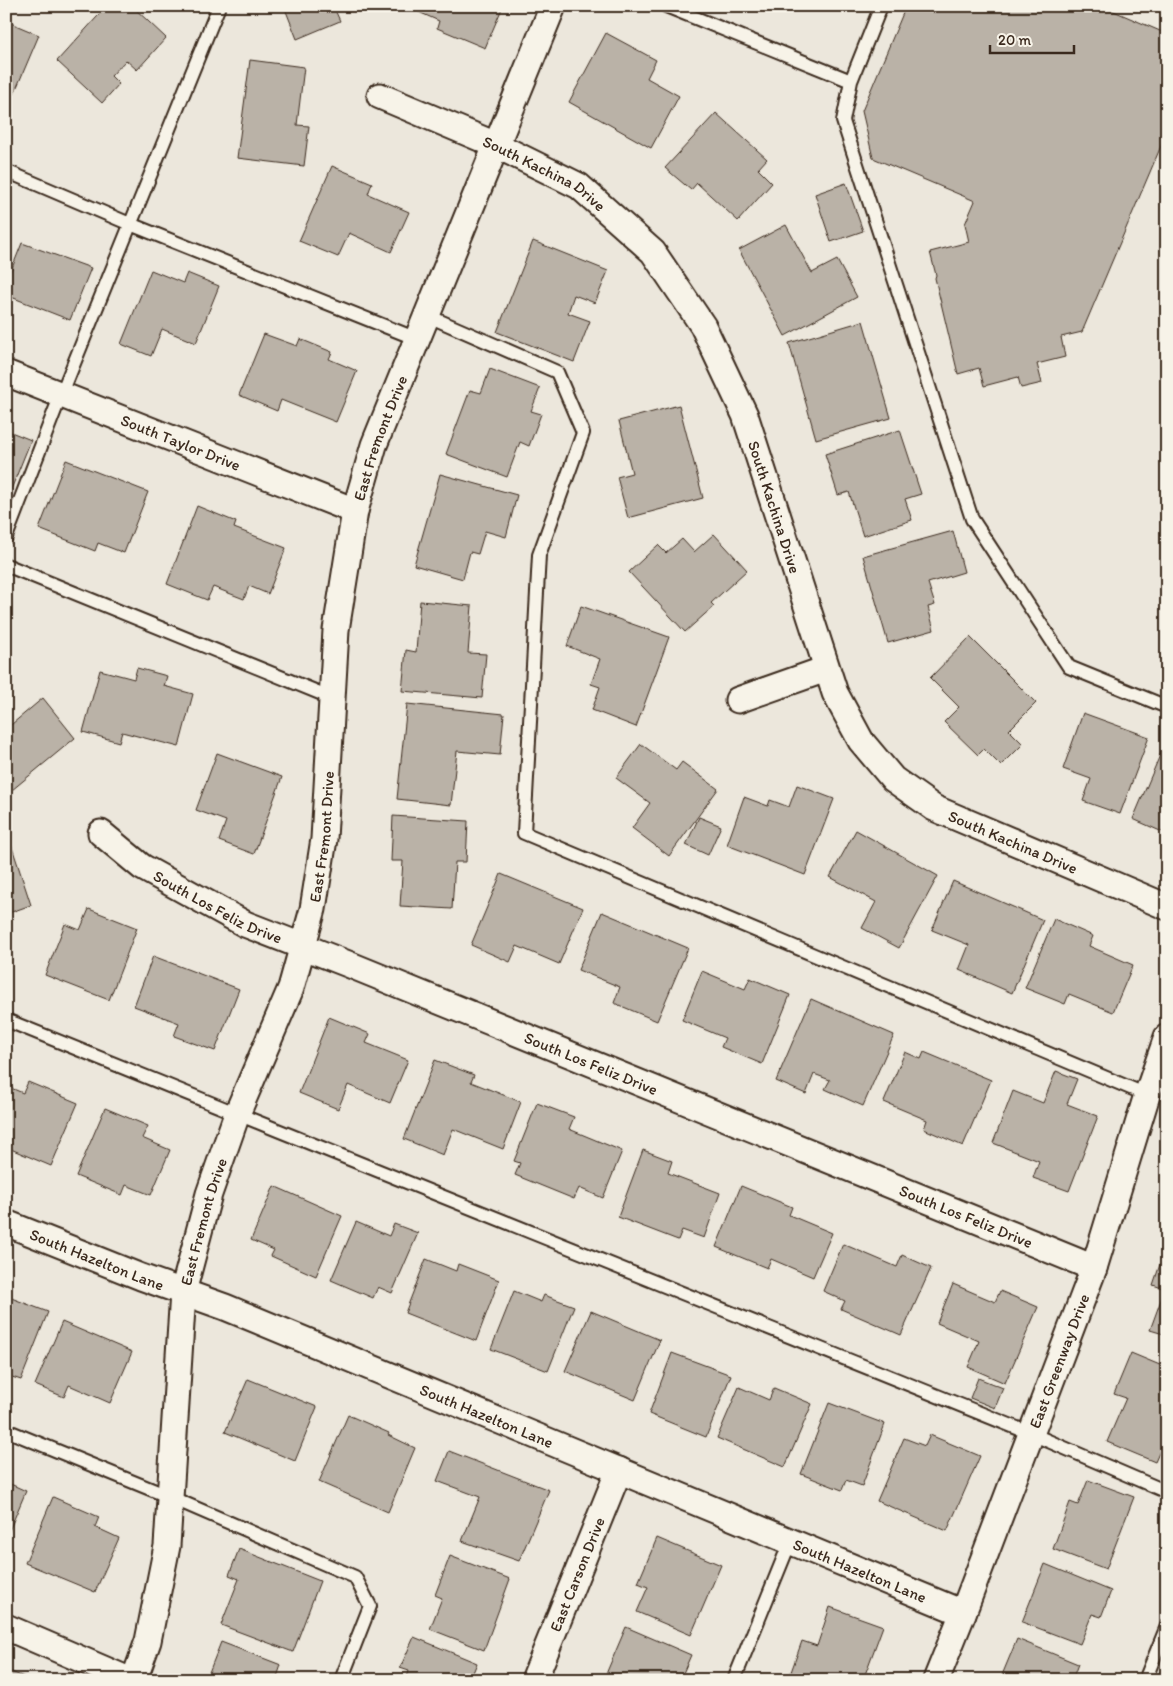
<svg xmlns="http://www.w3.org/2000/svg" width="1173" height="1686" viewBox="0 0 1173 1686" font-family="Itim,sans-serif">
  <rect width="100%" height="100%" fill="#ece7dc"/>
  <filter id="ink" filterUnits="userSpaceOnUse"><feTurbulence type="fractalNoise" baseFrequency=".02" numOctaves="2"/><feDisplacementMap in="SourceGraphic" scale="10" xChannelSelector="R" yChannelSelector="G"/><feConvolveMatrix kernelMatrix="1 2 1 2 8 2 1 2 1" color-interpolation-filters="sRGB"/></filter>
  <g filter="url(#ink)">
    <path fill="#bab2a7" stroke="#3b2a1e" d="M107 6H132L166 38 137 70 126 60 111 76 119 84 102 103 57 61Z
      M284 6H344L335 10 340 21 297 39Z
      M405 6H503L485 48 437 28 439 21Z
      M906 6H1121L1109 9 1167 34V132L1082 332 1061 337 1065 357 1037 364 1042 383 1021 388 1018 377 984 386 979 368 958 374 935 278 936 275 930 252 969 242 965 224 975 201 873 158 862 111Z
      M6 21 39 35 14 94 6 90Z
      M606 33 656 60 647 78 679 96 651 148 569 102Z
      M250 60 304 67 297 125 309 126 304 166 237 158Z
      M716 113 767 159 758 169 772 183 738 221 697 183 691 190 665 168Z
      M332 166 372 183 368 194 409 212 391 252 349 233 338 257 299 241Z
      M846 183 863 231 831 242 815 194Z
      M786 225 812 273 837 260 857 297 785 336 739 250Z
      M533 241 608 271 595 303 574 295 568 313 590 321 574 362 497 332Z
      M22 243 91 268 70 320 6 295V283Z
      M151 270 183 283 187 273 219 286 196 343 162 329 151 356 121 344Z
      M863 321 891 418 816 439 789 343Z
      M264 334 297 346 300 339 332 352 329 359 357 371 336 422 281 400 277 411 239 395Z
      M490 369 540 388 531 411 541 414 529 446 520 442 507 477 446 454 470 390 481 393Z
      M679 405 703 498 628 518 617 477 632 473 619 421Z
      M6 430 31 440 6 502Z
      M900 430 921 494 905 499 912 520 863 536 849 492 838 495 825 454Z
      M66 460 148 492 124 553 98 543 95 551 39 529Z
      M440 474 517 495 506 537 485 531 478 554 470 552 463 579 414 565Z
      M197 506 236 522 234 528 286 548 268 594 249 586 244 599 213 587 207 600 167 584Z
      M953 531 964 572 928 583 935 605 928 607 934 630 888 643 863 556Z
      M714 534 747 570 711 603 714 606 685 632 629 572 658 545 666 553 682 539 694 552Z
      M420 601 472 606 468 653 486 654 482 698 402 691 406 650 416 652Z
      M581 606 669 637 636 727 592 710 600 687 591 684 600 659 567 646Z
      M970 637 1036 703 1009 730 1023 744 1001 766 984 749 978 755 944 722 959 707 930 678Z
      M137 668 167 676 164 686 193 694 179 747 122 732 119 742 83 732 100 670 134 679Z
      M43 698 75 738 6 795V729Z
      M407 704 504 714 500 755 457 751 451 805 397 799Z
      M1083 713 1149 737 1120 814 1083 801 1091 779 1063 769Z
      M641 744 676 770 682 762 718 789 669 856 632 828 650 803 616 778Z
      M1163 748 1167 750V834L1133 819Z
      M217 753 282 777 254 854 219 841 226 821 196 810Z
      M797 785 834 799 805 875 727 845 744 797 768 806 770 800 789 807Z
      M393 816 468 821 466 862H455L452 909 400 906 403 861H391Z
      M699 817 721 826 708 855 686 845Z
      M6 829 31 905 6 914Z
      M856 830 938 876 899 948 862 928 876 902 830 877Z
      M501 874 583 908 559 964 517 946 510 962 471 945Z
      M953 881 1043 920 1012 993 959 970 969 945 932 930Z
      M89 909 137 928 109 1000 45 975 65 924 80 930Z
      M602 912 688 948 657 1021 614 1003 620 987 578 970Z
      M1054 919 1093 936 1089 946 1133 965 1113 1012 1069 994 1065 1004 1025 988Z
      M153 956 239 989 215 1051 174 1036 179 1023 134 1006Z
      M702 971 745 989 750 978 790 995 762 1064 721 1047 725 1038 682 1020Z
      M811 999 894 1035 863 1106 825 1089 830 1080 814 1074 806 1094 776 1081Z
      M329 1017 370 1034 366 1043 408 1060 390 1103 348 1085 338 1109 299 1093Z
      M905 1052 921 1059 924 1052 991 1080 963 1146 924 1129 927 1120 884 1102Z
      M435 1060 474 1075 471 1082 521 1102 503 1149 453 1129 443 1155 404 1139Z
      M1056 1071 1077 1079 1067 1104 1098 1116 1069 1191 1033 1178 1039 1161 993 1143 1013 1091 1043 1103Z
      M28 1082 78 1103 51 1166 6 1147V1086L23 1093Z
      M537 1103 574 1117 569 1129 622 1151 603 1198 579 1188 574 1199 515 1175 520 1163 514 1161Z
      M105 1108 148 1126 142 1138 170 1150 151 1195 126 1185 122 1195 76 1176Z
      M643 1150 672 1161 668 1173 720 1193 704 1238 682 1230 678 1240 618 1217Z
      M274 1186 342 1216 316 1276 271 1256 274 1250 251 1240Z
      M741 1186 792 1207 789 1215 832 1233 813 1277 771 1259 767 1268 716 1247Z
      M356 1222 389 1236 394 1224 418 1233 392 1293 378 1287 373 1298 331 1280Z
      M843 1244 897 1267 902 1255 931 1268 901 1335 841 1309 845 1301 823 1291Z
      M1167 1244V1335L1150 1330 1165 1289 1153 1285Z
      M426 1259 456 1271 458 1264 499 1280 476 1341 405 1313Z
      M953 1284 995 1302 1000 1291 1038 1307 1005 1383 968 1367 979 1341 937 1323Z
      M514 1291 541 1302 544 1295 574 1306 548 1371 491 1349Z
      M6 1296 48 1312 21 1380 6 1375Z
      M591 1311 660 1340 635 1400 565 1371Z
      M62 1322 132 1352 110 1403 69 1385 64 1397 35 1385Z
      M672 1353 731 1375 706 1437 649 1414Z
      M1131 1353 1167 1368V1435L1155 1462 1107 1442 1126 1398 1114 1394Z
      M978 1378 1003 1388 995 1408 970 1398Z
      M248 1379 317 1407 295 1461 225 1432Z
      M739 1387 769 1400 774 1388 812 1404 785 1467 717 1438Z
      M829 1403 885 1424 862 1486 846 1480 842 1490 801 1474Z
      M348 1415 389 1433 388 1435 415 1448 388 1512 319 1482Z
      M930 1435 980 1456 947 1531 877 1501 904 1438 925 1446Z
      M449 1451 549 1490 519 1561 462 1541 480 1497 437 1481Z
      M1088 1480 1134 1497 1106 1569 1053 1549 1070 1502 1078 1505Z
      M6 1482 26 1491 6 1538Z
      M53 1497 99 1517 95 1527 119 1538 95 1592 25 1563Z
      M657 1538 721 1565 691 1635 637 1612 648 1587 638 1583Z
      M239 1549 320 1581 293 1652 221 1625 239 1579 229 1575Z
      M450 1556 510 1579 484 1650 430 1629 442 1598 435 1595Z
      M1045 1564 1111 1591 1101 1617 1092 1614 1080 1644 1022 1622Z
      M830 1607 883 1626 863 1680H814L791 1672 802 1641 817 1646Z
      M626 1627 691 1655 680 1680H615L616 1678 606 1674Z
      M414 1637 477 1663 470 1680H406L409 1671 400 1668Z
      M1017 1639 1078 1664 1072 1680H1000Z
      M221 1642 281 1665 276 1680H206Z
      M6 1670 32 1680H6Z"/>
    <g fill="none" stroke-linecap="round" stroke-linejoin="round">
      <g stroke="#3b2a1e" stroke-width="16">
        <path id="lane" d="M666 6 851 81
          M881 6 851 81 843 121 972 519 1069 667 1167 707
          M6 171 130 224 417 339
          M426 315 557 372 583 433 539 555 524 833 1147 1095
          M6 537 55 410 219 6
          M6 565 332 698
          M6 1020 265 1125 1032 1434 1167 1492
          M6 1430 170 1497 355 1577 370 1606 341 1680
          M734 1680 790 1542
          M1145 1680 1167 1626"/>
      </g>
      <g stroke="#3b2a1e" stroke-width="29">
        <g id="street">
          <path id="s1" d="M380 96 496 145 579 186 653 252 703 326 745 415 835 693 861 741 893 779 934 808 1167 907"/>
          <path id="s2" d="M6 373 355 511"/>
          <path d="M738 700 826 669"/>
          <path id="s3" d="M101 833 142 867 245 924 348 964 1094 1268"/>
          <path id="s4" d="M6 1223 141 1277 225 1307 963 1613"/>
          <path d="M6 1627 129 1680"/>
          <path id="s5" d="M134 1680 148 1641 167 1546 183 1292 209 1194 237 1114 291 988 313 909 324 839 336 630 355 511 374 445 553 6"/>
          <path id="s6" d="M534 1680 619 1470"/>
          <path id="s7" d="M936 1680 963 1613 1094 1268 1147 1095 1167 1037"/>
        </g>
      </g>
      <use href="#lane" stroke="#f7f3e8" stroke-width="12"/>
      <use href="#street" stroke="#f7f3e8" stroke-width="25"/>
    </g>
  </g>
  <g text-anchor="middle" stroke-width="5" stroke-linejoin="round" paint-order="stroke">
    <g font-size="16" fill="#3b2a1e" stroke="#f7f3e8">
      <text dy="6" stroke="none"><textPath href="#s1" startOffset="182">South Kachina Drive</textPath></text>
      <text dy="6" stroke="none"><textPath href="#s5" startOffset="1276">East Fremont Drive</textPath></text>
      <text dy="6" stroke="none"><textPath href="#s2" startOffset="188">South Taylor Drive</textPath></text>
      <text dy="6" stroke="none"><textPath href="#s1" startOffset="602">South Kachina Drive</textPath></text>
      <text dy="6" stroke="none"><textPath href="#s5" startOffset="871">East Fremont Drive</textPath></text>
      <text dy="6" stroke="none"><textPath href="#s1" startOffset="1038">South Kachina Drive</textPath></text>
      <text dy="6" stroke="none"><textPath href="#s3" startOffset="139">South Los Feliz Drive</textPath></text>
      <text dy="6" stroke="none"><textPath href="#s3" startOffset="544">South Los Feliz Drive</textPath></text>
      <text dy="6" stroke="none"><textPath href="#s3" startOffset="949">South Los Feliz Drive</textPath></text>
      <text dy="6" stroke="none"><textPath href="#s5" startOffset="466">East Fremont Drive</textPath></text>
      <text dy="6" stroke="none"><textPath href="#s4" startOffset="98">South Hazelton Lane</textPath></text>
      <text dy="6" stroke="none"><textPath href="#s7" startOffset="342">East Greenway Drive</textPath></text>
      <text dy="6" stroke="none"><textPath href="#s4" startOffset="518">South Hazelton Lane</textPath></text>
      <text dy="6" stroke="none"><textPath href="#s4" startOffset="922">South Hazelton Lane</textPath></text>
      <text dy="6" stroke="none"><textPath href="#s6" startOffset="114">East Carson Drive</textPath></text>
    </g>
  </g>
  <rect width="1173" height="1686" fill="none" stroke="#f7f3e8" stroke-width="25"/>
  <rect x="12" y="12" width="1148" height="1661" fill="none" stroke="#3b2a1e" stroke-width="2" filter="url(#ink)"/>
  <path d="M990 45v8h84v-8" fill="none" stroke="#3b2a1e" stroke-width="2.5"/>
  <text x="998" y="45" font-size="15" fill="#3b2a1e" stroke="#f7f3e8" stroke-width="4" paint-order="stroke">20 m</text>
</svg>
